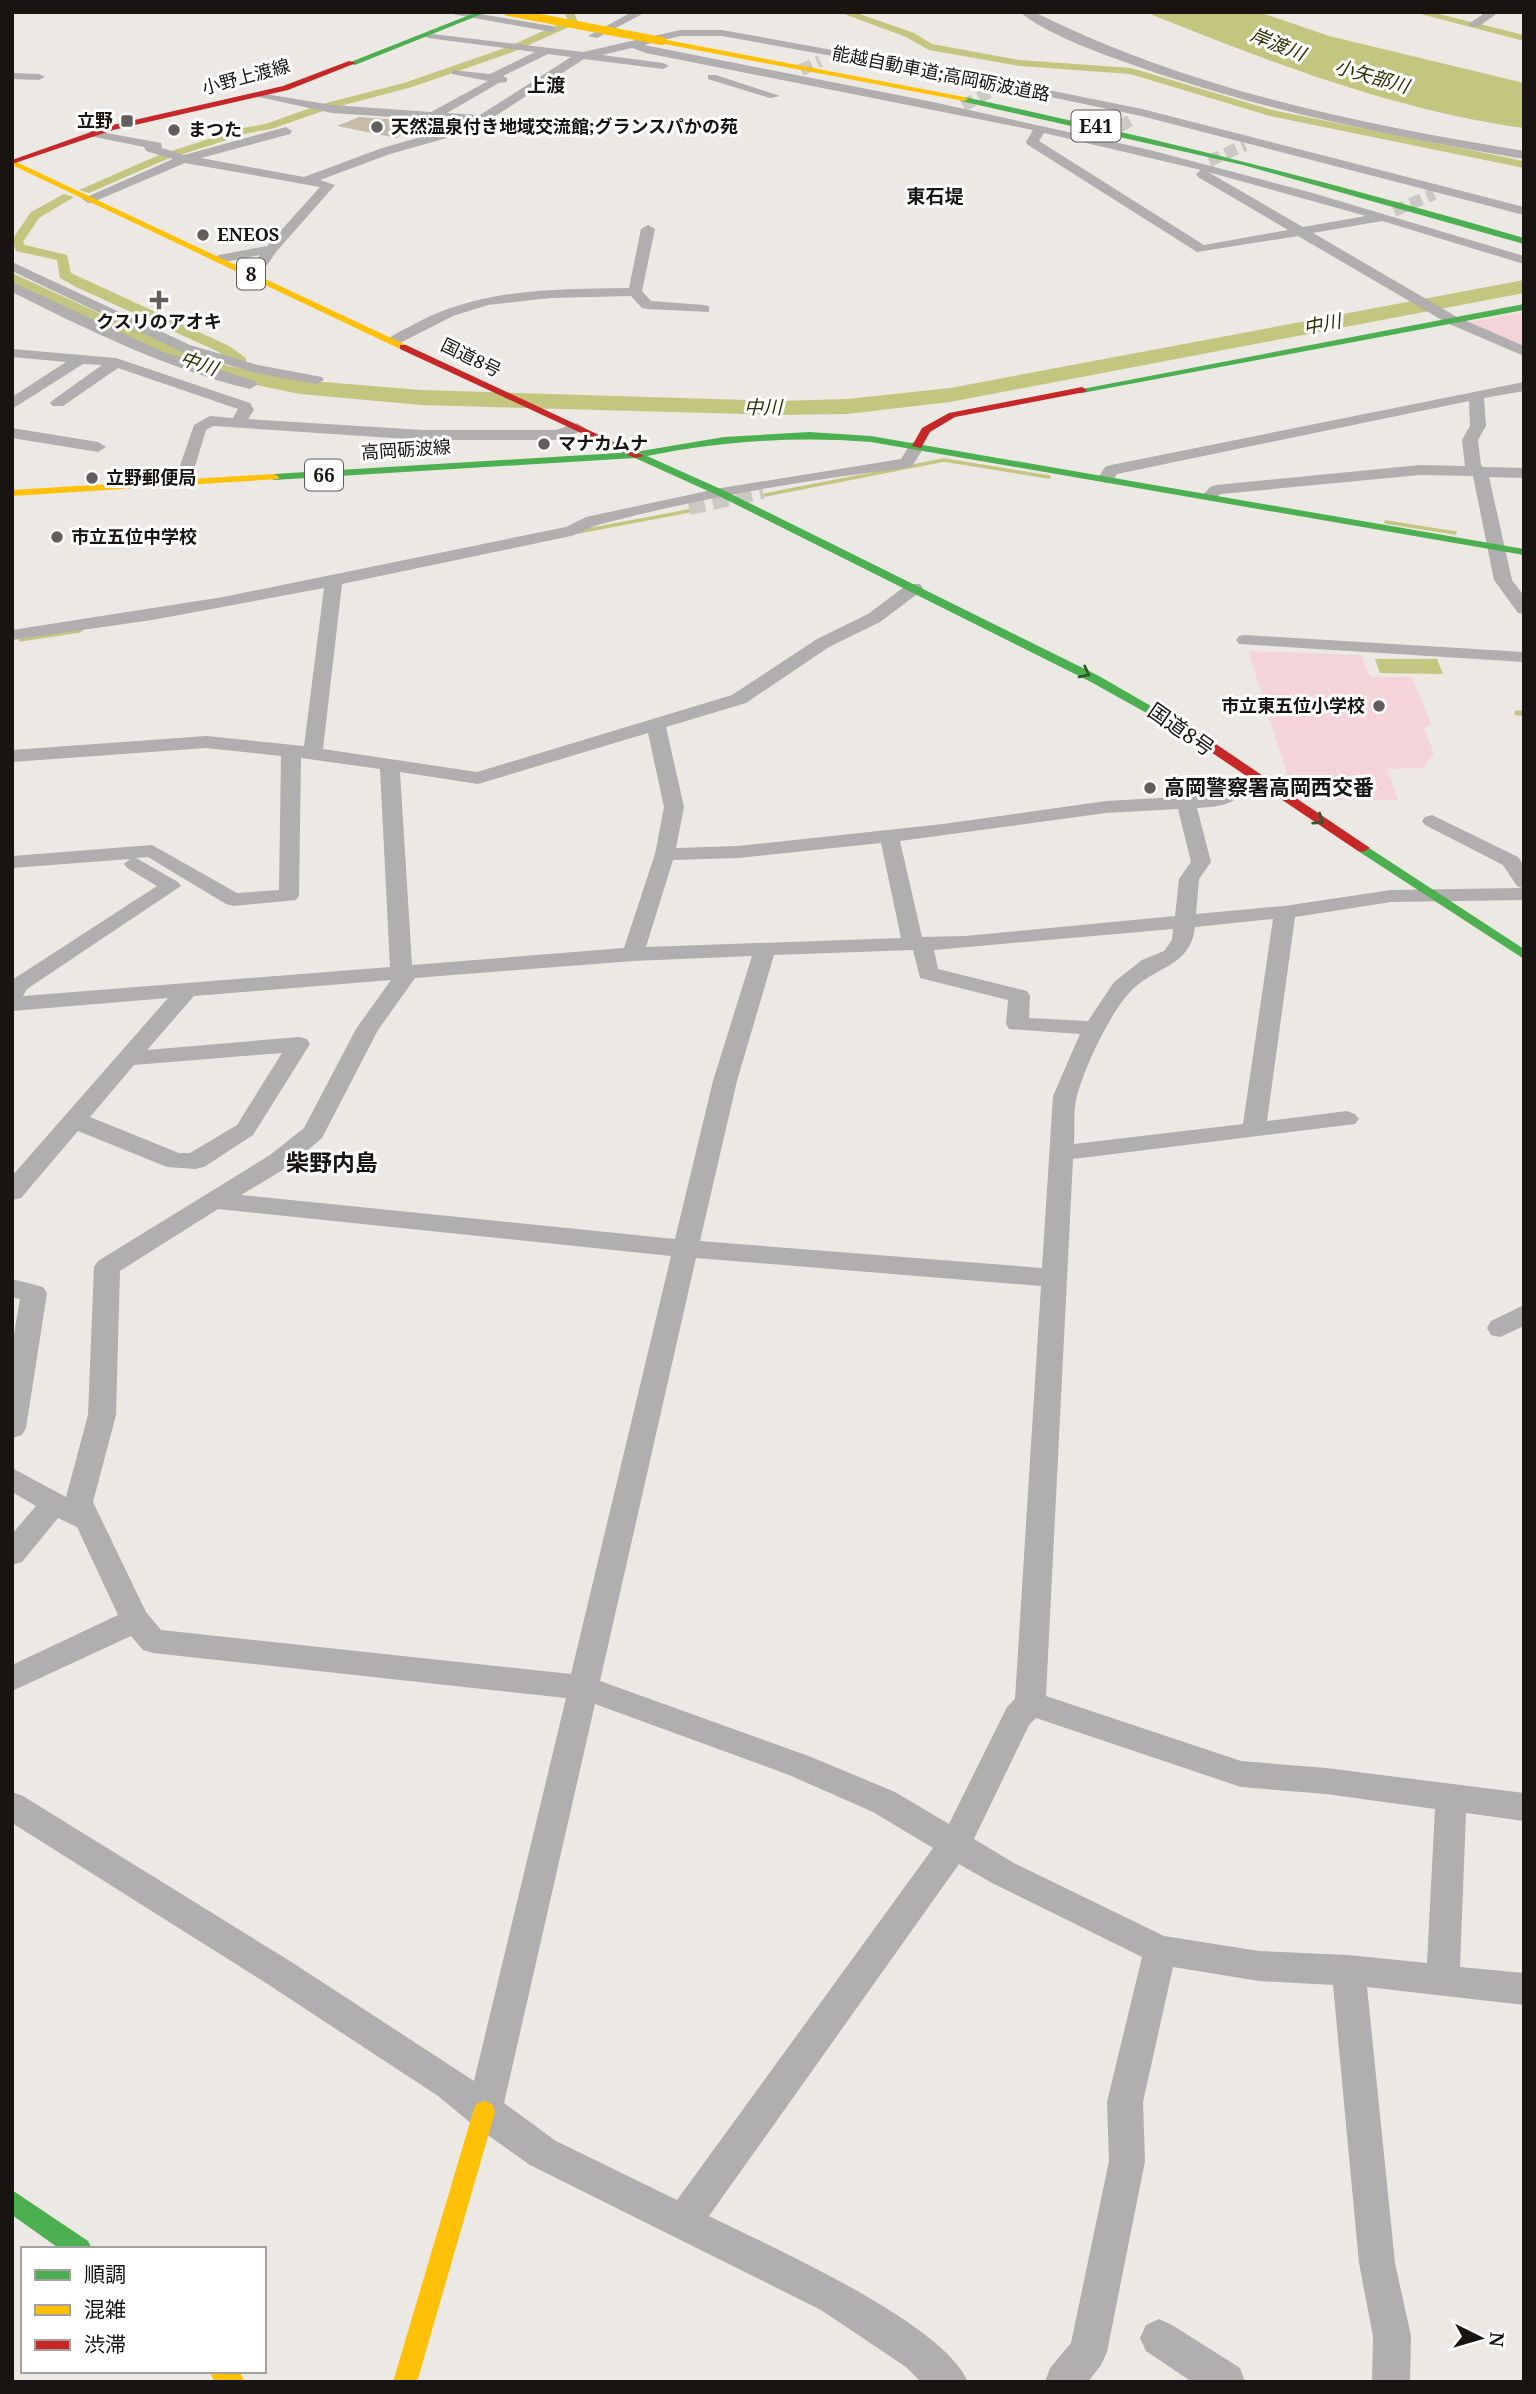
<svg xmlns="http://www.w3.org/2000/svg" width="1536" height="2394" viewBox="0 0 1536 2394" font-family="'Noto Serif','Noto Sans JP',serif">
  <rect width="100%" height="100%" fill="#ece8e4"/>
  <path fill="#f5d4d9" d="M1524 312V349L1467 322Z
    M1248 651 1361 655 1370 677H1412L1431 724 1424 729 1434 753 1423 768 1387 769 1398 800H1323L1287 774Z"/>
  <path fill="#c2c67e" d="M1145 12H1259L1329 36 1524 83V128C1393 110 1267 61 1145 12Z
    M1375 659H1437L1443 674 1380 673Z"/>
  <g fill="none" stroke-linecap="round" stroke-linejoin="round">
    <path stroke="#c2c67e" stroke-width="3.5" d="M765 495 944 460 1049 477
      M1386 522 1455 533
      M578 532 699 509"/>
    <path stroke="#c2c67e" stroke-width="5" d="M21 639 80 630
      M1517 713H1524"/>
    <path fill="#c2c67e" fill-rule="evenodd" d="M564 12H574L578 23 513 52 412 87 329 109 271 129 249 133 167 159 89 193 79 190 159 155 243 128 265 124 322 104 404 83 505 48 568 20Z
      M839 12H854L914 33 932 44 1020 60 1131 68 1272 110 1524 161V168L1270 116 1130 74 1020 66 929 50 906 37Z
      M1413 12H1431L1524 35V41Z
      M64 194 74 197 39 218 23 242 25 245 67 255 71 273 229 346 246 358V364L233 365 219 352 76 287 60 278 57 260 16 251 12 240 31 212Z"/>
    <path fill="#c2c67e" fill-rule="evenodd" d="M12 273 175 348 228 366 300 380 421 390 779 401 847 399 950 388 1524 280V293L950 402 847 414 779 415 421 405 300 394 213 376 159 358 12 288Z"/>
  </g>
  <path fill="#c6bca8" d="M359 117 428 122 443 125 438 130 411 137 402 135 396 138 337 126Z"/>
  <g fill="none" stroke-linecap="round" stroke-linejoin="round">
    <path stroke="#ccc8c4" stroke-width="12" stroke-dasharray="12 6" stroke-linecap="butt" d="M801 70 820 61
      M963 106 989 92
      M1104 136 1134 118
      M1209 161 1245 145
      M1394 211 1434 194"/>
    <path stroke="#ccc8c4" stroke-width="16" stroke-dasharray="16 8" stroke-linecap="butt" d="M689 507 763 491"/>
    <path fill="#b0aeae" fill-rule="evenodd" d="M441 12H468L552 26 557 29 552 32Z
      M632 12H646L597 38 588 36Z
      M1020 12H1034C1188 89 1355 123 1524 151V159C1389 136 1255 109 1125 62 1096 52 1043 32 1020 12Z
      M1486 12H1499L1478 27H1470V23Z
      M680 30H722L1003 81 1142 109 1524 207V215L1141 116 1003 87 722 36H680L644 45 928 101 1150 150 1316 194 1524 256V264L1382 221 1313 233 1457 317 1524 346V356L1447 323 1298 236 1197 252 1028 145 1026 142 1033 130 646 53 632 48 602 55 663 63 669 66 663 69 584 59 486 122 464 121 447 138 390 154 320 180 335 185 276 252 263 271 241 275 239 272 253 265 260 255 219 263 212 259 219 255 267 246 320 187 185 163 93 202 88 203 82 199 173 159 146 151 144 147 90 136V130L161 143 162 148 184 155 286 127 292 131 290 134 201 158 304 177 382 148 439 132 452 121 332 113 259 97V93L332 105 431 112 488 81 452 74V70L490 74 535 52 428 38 423 35 424 33 583 52ZM548 54 571 57 480 115 447 113 499 83 507 82V78L503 76ZM1044 133 1201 170 1196 174 1198 177 1288 230 1204 245 1039 141ZM1208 172 1366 216 1303 227Z
      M12 73 39 74 45 77 39 80 12 79Z
      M708 75H716L780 96 770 98 708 79Z
      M648 225 655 229 642 291 651 301 704 305 709 306V312L647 309 642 308 631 296 551 298 488 305 453 316 398 344 393 345 386 341C394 333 408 328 418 322 485 288 556 289 629 288L641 229Z
      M12 262 190 345 258 365 322 377 324 380 317 384 256 373 180 351 12 271Z
      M12 282 163 352 255 381 258 384 250 389C165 368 90 331 12 292Z
      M12 349 116 358 250 403 254 410 248 419 423 430H556L577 423 585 428 582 431 558 440H423L213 426 206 430 190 483 182 488 174 483 194 425 210 416 233 418 238 409 118 368 63 406H53L50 403 53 400 102 365 83 364 12 409V397L66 362 12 357Z
      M1524 382V391L1484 398 1486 426 1478 440 1481 465 1483 467 1524 468V478L1489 477 1512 580 1524 596V614L1518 613 1494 580 1473 476 1420 475 1221 494 1210 501 1202 496 1210 487 1216 485 1420 465 1465 466 1462 440 1470 426 1469 401 1117 474 1112 481 1106 483 1098 478 1105 467 1111 465Z
      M12 428 98 442 106 447 98 452 12 438Z
      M917 441 925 446 912 466 906 468C804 480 700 498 601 524 590 527 581 533 571 536L342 584 323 749 477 772 732 695 817 639 868 614 908 584H920L923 588 920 592 880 622 829 647 746 703 666 727 684 807 676 848 738 846 943 824 1106 801 1212 795 1227 788H1241L1244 792C1232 806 1214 807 1197 808L1211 862 1199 879 1196 914 1284 906 1391 890 1522 888 1517 886 1503 865 1425 825 1422 821 1425 817 1432 815 1518 857 1524 865V900L1391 902 1295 917 1267 1121 1347 1111 1355 1114 1359 1119 1355 1124 1073 1159 1046 1696 1241 1761 1326 1768 1524 1793V1821L1466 1813 1460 1967 1524 1973V2005L1367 1987 1395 2263 1411 2336 1410 2382H1372L1373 2336 1359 2263 1333 1985 1259 1981 1173 1967 1143 2102 1145 2161 1107 2352 1101 2365 1088 2382H1045L1050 2368 1071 2343 1109 2161 1107 2102 1142 1957 992 1883 959 1864 709 2216C769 2246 943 2322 968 2382H921L906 2367 821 2310 530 2165 472 2124 438 2096 269 1985 12 1823V1792L23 1796 293 1963 474 2081 566 1698 153 1653 143 1650 131 1636 12 1691V1665L118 1615 77 1527 58 1518 22 1562 12 1565V1534L36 1506 12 1492V1468L66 1497 88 1415 94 1267 98 1261 270 1155 304 1128 356 1029 391 980 194 996 147 1050 299 1037 307 1039 310 1044 253 1135 204 1167 195 1169 167 1167 78 1131 21 1198 12 1200V1176L168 998 12 1011V980L157 886 127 868 124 864 130 859 12 868V856L152 845 237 893 279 890 281 756 206 748 12 762V750L206 736 304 746 324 588 152 620 12 640V630L223 597 566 527 586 517 721 488 901 459 911 443ZM648 733 664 807 655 854 624 948 412 965 400 772 478 784ZM301 758 380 769 390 967 23 996 27 989 181 886 178 882 136 858 148 857 226 904 233 906 296 900 299 896ZM1178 809 1191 862 1179 879 1175 916 965 936 922 937 900 841 1106 813ZM881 843 901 938 646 947 673 860 738 858ZM1273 919 1243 1124 1074 1144C1075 1128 1073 1110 1077 1096 1084 1068 1111 1011 1131 991 1155 966 1191 967 1195 927ZM1173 929 1172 940 1164 951 1142 960 1114 982 1088 1021 1029 1018 1030 996 1027 991 938 969 934 950ZM913 950 920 978 1008 1000 1006 1024 1009 1029 1080 1034 1053 1096 1042 1268 700 1241 737 1081 774 955ZM752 956 713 1081 675 1239 241 1195 288 1167 322 1138 378 1030 415 978 633 961ZM282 1053 237 1125 190 1153H179L90 1117 134 1065ZM218 1209 671 1256 571 1674 161 1630 146 1612 93 1502 116 1415 120 1271ZM696 1258 1041 1286 1015 1699 1007 1707 949 1824 895 1792 811 1757 600 1681ZM595 1704 789 1775 873 1812 933 1848 677 2200 556 2141 504 2103ZM1036 1718 1241 1787 1326 1794 1435 1809 1427 1963 1348 1955 1259 1951 1164 1936 1014 1863 974 1839 1029 1725Z
      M1245 635 1524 652V662L1239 644 1236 640 1239 636Z
      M12 1279 43 1287 47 1293 26 1428 22 1435 12 1438V1346L20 1299 12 1297Z
      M1524 1305V1326L1500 1337 1491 1335 1487 1328 1491 1321Z
      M1159 2319 1172 2325 1240 2368 1245 2382H1192L1146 2351 1140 2338 1146 2325Z"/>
    <path fill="#4caf50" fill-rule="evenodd" d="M477 12H487L355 65 348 63Z
      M964 97C1153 137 1339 184 1524 238V244L1243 165 961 101Z
      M1524 304V310L1082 393 1077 390Z
      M809 432 871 436 1524 549V555L871 442C795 436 722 441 647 456L725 491 1099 676 1156 709 1158 712 1152 716 1091 682 717 495 635 458 274 480 269 477 274 474 635 452 724 437Z
      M1363 844 1524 949V959L1358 851 1356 848Z
      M12 2190 88 2241 92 2249H60L12 2215Z"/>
    <path fill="#ffc107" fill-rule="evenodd" d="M662 39 964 97 968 99 964 101 659 43Z
      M12 160 406 345 408 347 400 349 12 165Z
      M274 474 279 477 278 479 12 496V490Z
      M484 2101 492 2104 495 2112 417 2382H393L473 2112 476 2104Z
      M209 2371H239L245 2382H215Z"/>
    <path fill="#c62828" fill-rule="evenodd" d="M349 61 356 63 288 90 113 130 12 164V160L108 126 283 86Z
      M400 345H406L644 456 635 458 400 349Z
      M1082 387 1087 390 1085 392 955 417 930 432 921 448 912 446 922 428 949 413Z
      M1152 708 1201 734 1370 848 1363 852 1358 851 1193 740 1148 715 1146 712Z"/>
    <path stroke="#ffc107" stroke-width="8" d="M508 12 662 41"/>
  </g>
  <defs><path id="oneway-chevron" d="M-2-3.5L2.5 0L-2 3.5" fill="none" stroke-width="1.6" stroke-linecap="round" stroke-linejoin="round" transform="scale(1.75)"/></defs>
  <g stroke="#2f5a2e">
    <use href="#oneway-chevron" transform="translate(1085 673) rotate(27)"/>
    <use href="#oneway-chevron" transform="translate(1319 820) rotate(34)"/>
  </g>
  <g fill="#625e5c" stroke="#fff" stroke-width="2.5">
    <rect x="120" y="114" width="14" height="14" rx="3.5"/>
    <circle cx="377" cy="127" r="7"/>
    <circle cx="174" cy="130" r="7"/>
    <circle cx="203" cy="235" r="7"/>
    <path d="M155.5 289.5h7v7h7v7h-7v7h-7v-7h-7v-7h7z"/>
    <circle cx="544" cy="444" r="7"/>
    <circle cx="92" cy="478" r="7"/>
    <circle cx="57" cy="537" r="7"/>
    <circle cx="1379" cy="706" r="7"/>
    <circle cx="1150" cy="788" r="7"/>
  </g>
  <g text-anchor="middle" stroke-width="6" stroke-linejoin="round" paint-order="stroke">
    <g font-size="18" fill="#171412" stroke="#fff">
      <text transform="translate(941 74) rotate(11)" y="6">能越自動車道;高岡砺波道路</text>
      <text transform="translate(246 77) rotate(-15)" y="6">小野上渡線</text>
      <text transform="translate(471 358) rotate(26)" y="6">国道8号</text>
      <text transform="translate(406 450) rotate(-4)" y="6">高岡砺波線</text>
    </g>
    <g font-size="18" font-weight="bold" fill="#171412" stroke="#fff" text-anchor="start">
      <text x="113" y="127" text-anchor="end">立野</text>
      <text x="391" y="133">天然温泉付き地域交流館;グランスパかの苑</text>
      <text x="188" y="136">まつた</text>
      <text x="217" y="241">ENEOS</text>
      <text x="159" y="328" text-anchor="middle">クスリのアオキ</text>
      <text x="558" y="450">マナカムナ</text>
      <text x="106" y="484">立野郵便局</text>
      <text x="71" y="543">市立五位中学校</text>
      <text x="1365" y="712" text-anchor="end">市立東五位小学校</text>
    </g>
    <g font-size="19" font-style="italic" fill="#2f3105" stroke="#fff">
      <text transform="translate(1278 44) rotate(22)" y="7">岸渡川</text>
      <text transform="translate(1372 76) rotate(16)" y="7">小矢部川</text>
      <text transform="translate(1322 324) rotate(-11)" y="7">中川</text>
      <text transform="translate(199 363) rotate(19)" y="7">中川</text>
      <text x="763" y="414">中川</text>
    </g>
    <g font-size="19" font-weight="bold" fill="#171412" stroke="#fff">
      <text x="546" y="92">上渡</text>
      <text x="935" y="203">東石堤</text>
    </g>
    <g fill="#fff" stroke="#5d5a59" stroke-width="2">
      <rect x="1071.5" y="110.5" width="49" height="31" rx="5"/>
      <rect x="237" y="258.5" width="28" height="31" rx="5"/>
      <rect x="305" y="459.5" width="38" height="31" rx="5"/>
    </g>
    <g font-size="19" font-weight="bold" fill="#171412">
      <text x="1096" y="133">E41</text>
      <text x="251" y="281">8</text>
      <text x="324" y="482">66</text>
    </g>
    <g font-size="21" fill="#171412" stroke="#fff">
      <text transform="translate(1181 730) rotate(35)" y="7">国道8号</text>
    </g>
    <g font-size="21" font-weight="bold" fill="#171412" stroke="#fff" text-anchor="start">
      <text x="1164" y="795">高岡警察署高岡西交番</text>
    </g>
    <g font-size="23" font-weight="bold" fill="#171412" stroke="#fff">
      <text x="332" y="1171">柴野内島</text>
    </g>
  </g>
  <rect width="1536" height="2394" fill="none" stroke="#171412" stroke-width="28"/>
  <rect x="21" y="2247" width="245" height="126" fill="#ffffff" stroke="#a2a1a0" stroke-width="2"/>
  <rect x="35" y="2270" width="35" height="10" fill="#4caf50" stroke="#a2a1a0" stroke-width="2"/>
  <text x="84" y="2282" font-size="21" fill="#171412">順調</text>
  <rect x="35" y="2305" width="35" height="10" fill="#ffc107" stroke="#a2a1a0" stroke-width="2"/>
  <text x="84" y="2317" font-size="21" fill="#171412">混雑</text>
  <rect x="35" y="2340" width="35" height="10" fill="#c62828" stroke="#a2a1a0" stroke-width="2"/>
  <text x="84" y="2352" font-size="21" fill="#171412">渋滞</text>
  <g transform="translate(1480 2338) rotate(95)" stroke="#ffffff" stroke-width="5" paint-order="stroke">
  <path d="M0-5L12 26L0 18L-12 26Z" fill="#171412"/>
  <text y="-10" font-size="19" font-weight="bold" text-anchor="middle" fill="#171412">N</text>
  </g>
</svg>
